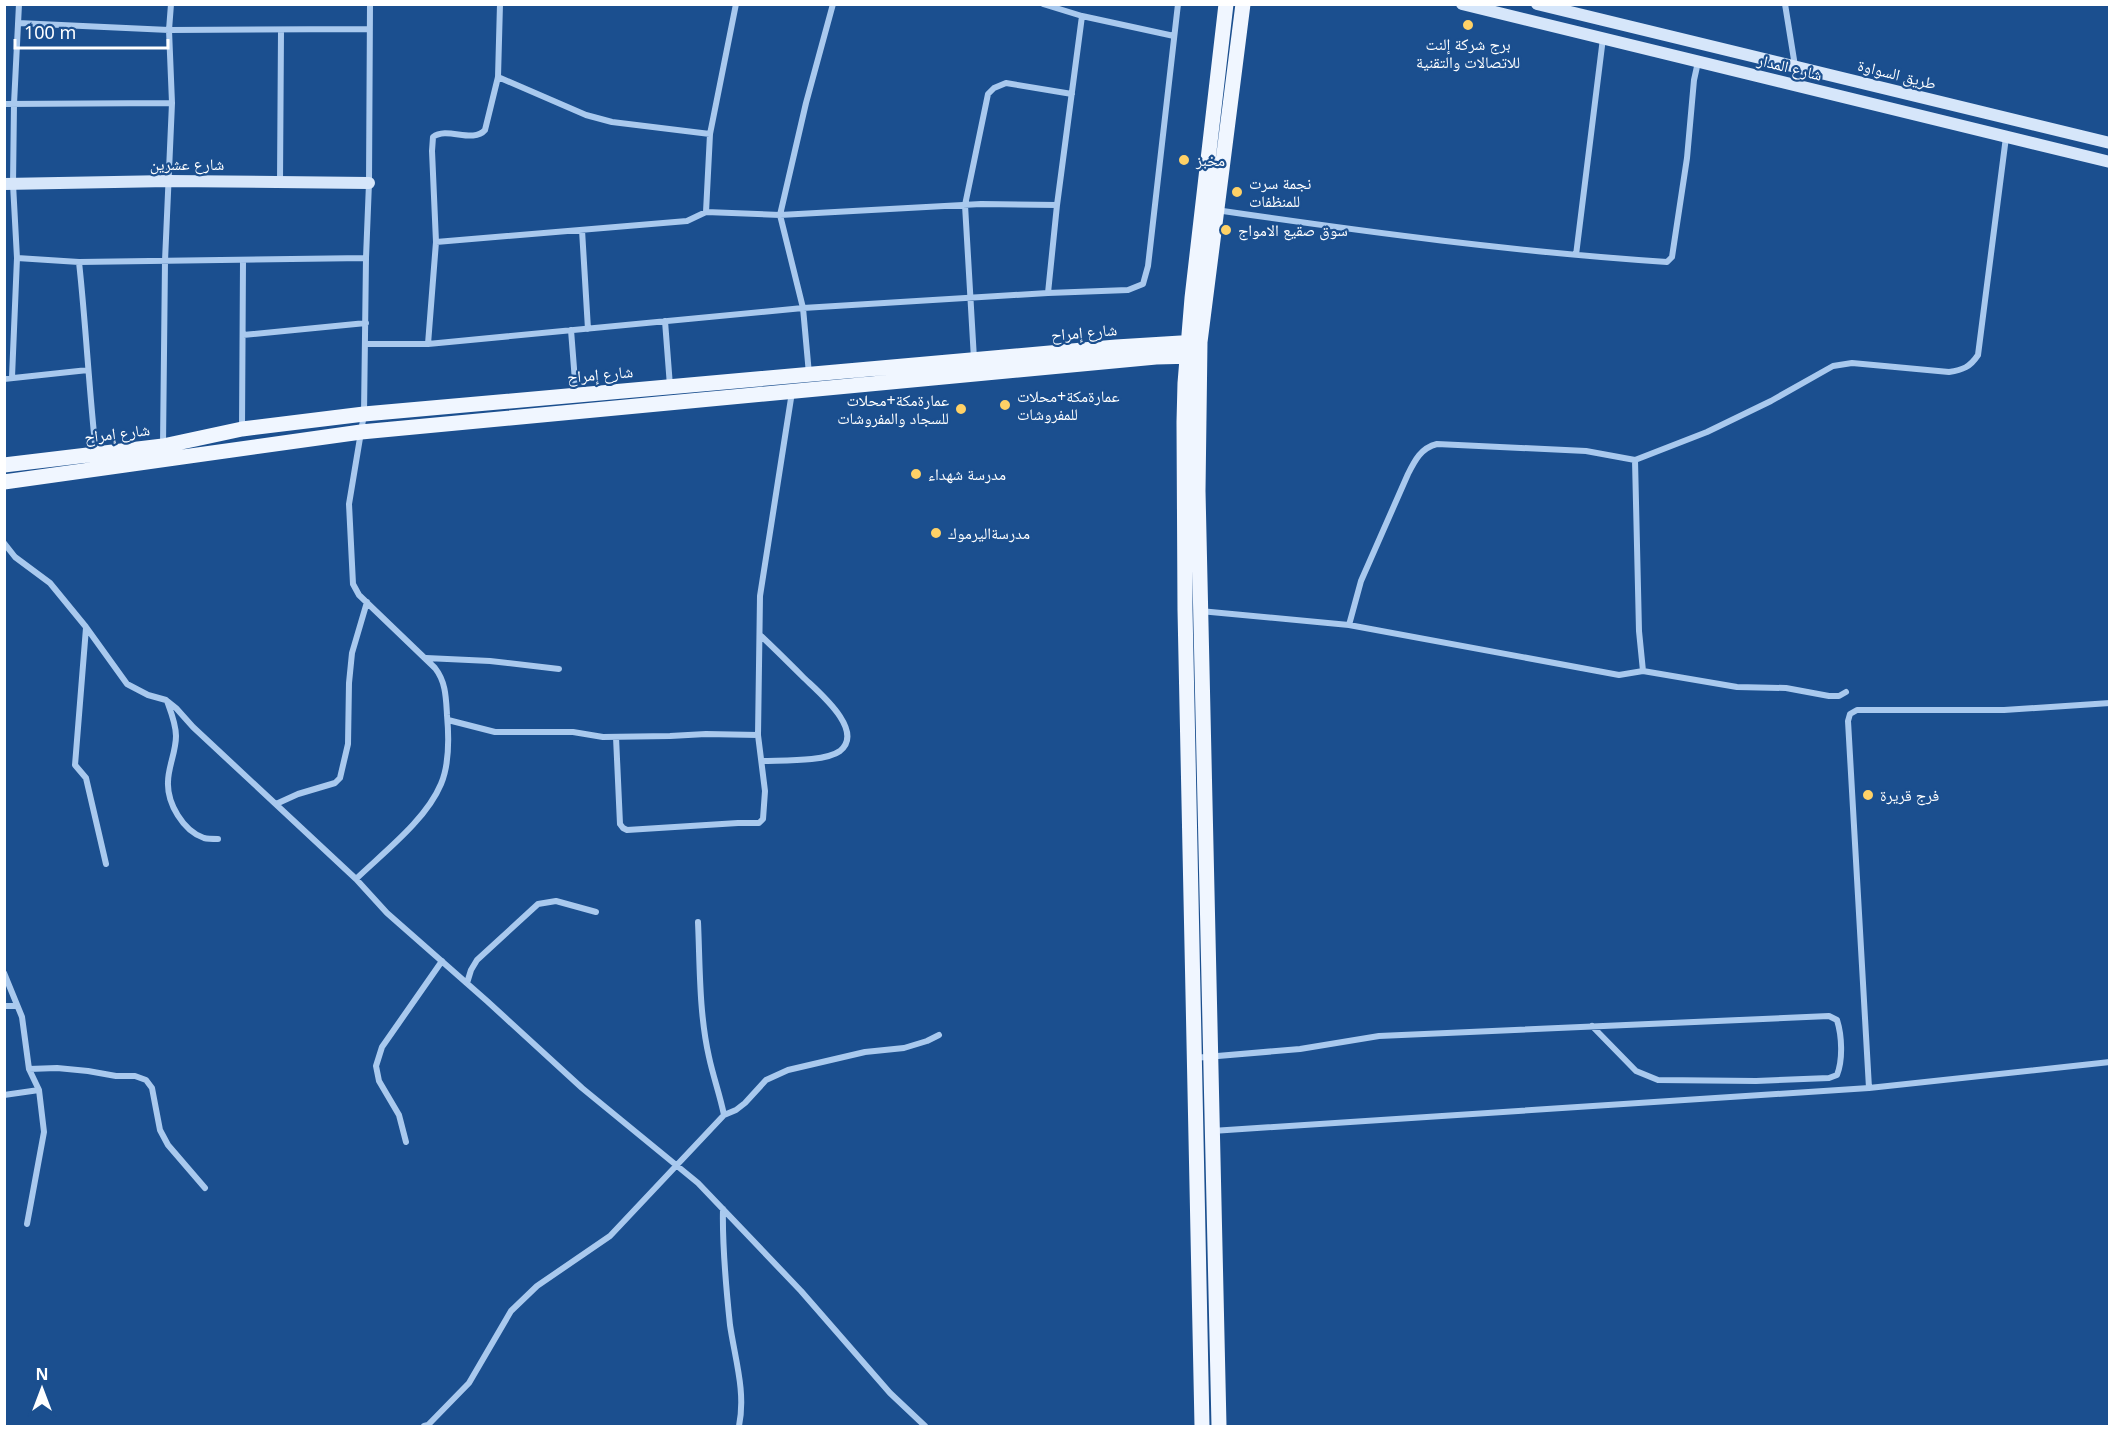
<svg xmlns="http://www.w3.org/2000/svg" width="2114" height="1431" viewBox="0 0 2114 1431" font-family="'Noto Sans','Noto Naskh Arabic',sans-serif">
  <rect width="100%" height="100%" fill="#1b4f8f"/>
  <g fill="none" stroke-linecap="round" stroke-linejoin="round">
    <path stroke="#a9c9ee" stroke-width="6" d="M1043 4 1082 16 1174 36
      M1785 4 1795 66
      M18 23 169 30 368 29
      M498 77 586 115 612 122 710 134
      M4 104 172 103
      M280 181 281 31
      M1216 210C1366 232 1516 252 1667 262L1672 257 1687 158 1694 80 1698 62
      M706 212 710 134 736 4
      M582 230 588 329
      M436 242 432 151 433 137C447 126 473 144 485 130L498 77 500 4
      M1576 255 1603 38
      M17 258 79 262 366 258
      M79 262C86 326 89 390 96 453
      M1048 293 1057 205 1082 16
      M665 321 670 386
      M571 330 576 394
      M243 335 366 323
      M366 344H428L803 308 1048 293 1128 290 1143 284 1148 266 1178 4
      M428 344 436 242 687 221 706 212 780 215 981 204 1057 205
      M974 359 965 205 988 94 994 88 1006 83 1072 94
      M809 374 803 308 780 215 806 103 833 4
      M12 377 17 258 13 184 14 104 19 4
      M4 379 88 370
      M242 428 243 261
      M163 445 165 261 172 103 169 30 171 4
      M4 543 15 557 50 583 86 627 127 684 148 695 166 700 176 708 193 727 356 879 387 913 487 1001 582 1088 698 1183 801 1291 890 1393 925 1426
      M1200 611 1349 625 1619 675 1643 671 1737 687 1786 688 1829 696H1839L1846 692
      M1349 625 1361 581 1408 474C1415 460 1421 448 1437 444L1586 451 1635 460
      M86 628 75 765 86 778 106 864
      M760 635C775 649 789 663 803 677 816 690 866 730 840 751 825 762 781 760 762 761
      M426 658 490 661 559 669
      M1643 671 1639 631 1635 460 1707 432 1771 401 1833 366 1852 363 1949 372C1963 370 1970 367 1978 355L2006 137
      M167 701C171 712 176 724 176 736 176 752 168 767 168 782 167 803 183 831 204 838 208 839 213 839 218 839
      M448 720 495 732H573L603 737 670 736 706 734 758 735
      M616 737 620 824 623 828 627 830 738 823H759L763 819 765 791 758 735 760 596 792 392
      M276 804 298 794 335 783 340 778 348 744 349 683 352 653 367 602
      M356 879C384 852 426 820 441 784 450 763 449 737 447 715 446 698 446 682 435 668L359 595 353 584 349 504 364 414 366 258 369 183 370 4
      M4 973 22 1017 29 1069 39 1090 44 1132 27 1224
      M467 983 471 970 477 960 538 904 556 901 596 912
      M4 1006H17
      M1194 1058 1300 1049 1379 1036 1829 1016 1837 1020C1842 1036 1843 1060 1837 1075L1829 1078 1756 1081 1658 1080 1636 1071 1592 1026
      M29 1069 57 1068 88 1071 116 1076H135L146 1080 152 1088 160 1130 168 1145 205 1188
      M1869 1088 1848 721 1850 714 1857 710H2004L2110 703
      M4 1095 39 1090
      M724 1115 736 1110 745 1103 766 1080 788 1070 865 1052 904 1048 927 1041 939 1035
      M1212 1131 1869 1088 2110 1062
      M406 1142 399 1115 379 1081 376 1066 382 1047 442 961
      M723 1209C722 1247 726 1287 730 1325 735 1359 746 1392 739 1426
      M424 1426 428 1425 469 1383 511 1311 537 1286 610 1236 724 1115C720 1095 713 1076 709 1057 699 1013 700 966 698 922"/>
    <path stroke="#d6e6fa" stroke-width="12" d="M1462 4 2110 162
      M1537 4 2110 143
      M4 184 169 181 369 183"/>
    <path stroke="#f0f6ff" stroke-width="15" d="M4 465 163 446 242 429 364 414 1116 347 1197 342
      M4 482 361 432 1156 357 1195 356
      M1202 1426 1185 610 1184 422 1185 383 1192 298 1226 4
      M1219 1426 1198 491 1200 342 1243 4"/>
  </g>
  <g fill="#ffd166" stroke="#1b4f8f" stroke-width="2">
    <circle cx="1468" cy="25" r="6"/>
    <circle cx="1184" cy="160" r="6"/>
    <circle cx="1237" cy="192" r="6"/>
    <circle cx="1226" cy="230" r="6"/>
    <circle cx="1005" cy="405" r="6"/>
    <circle cx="961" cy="409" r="6"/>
    <circle cx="916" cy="474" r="6"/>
    <circle cx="936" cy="533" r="6"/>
    <circle cx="1868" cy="795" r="6"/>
  </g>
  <g text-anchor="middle" stroke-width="4.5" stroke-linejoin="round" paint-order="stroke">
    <g font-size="16" fill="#fff" stroke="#1b4f8f" text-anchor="start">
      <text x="1468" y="50" text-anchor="middle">برج شركة إلنت<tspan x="1468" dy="18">للاتصالات والتقنية</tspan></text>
      <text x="1196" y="166">مخبز</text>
      <text x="1249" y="189">نجمة سرت<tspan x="1249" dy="18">للمنظفات</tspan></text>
      <text x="1238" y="236">سوق صقيع الامواج</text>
      <text x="1017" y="402">عمارةمكة+محلات<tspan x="1017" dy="18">للمفروشات</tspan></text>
      <text x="949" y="406" text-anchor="end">عمارةمكة+محلات<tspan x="949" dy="18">للسجاد والمفروشات</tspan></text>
      <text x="928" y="480">مدرسة شهداء</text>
      <text x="948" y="539">مدرسةاليرموك</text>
      <text x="1880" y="801">فرج قريرة</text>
    </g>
    <g font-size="16" fill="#fff" stroke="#1b4f8f">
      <text transform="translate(1790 67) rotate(14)" y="6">شارع المدار</text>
      <text transform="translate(1897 74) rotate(14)" y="6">طريق السواوة</text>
      <text x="187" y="170">شارع عشرين</text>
      <text transform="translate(1084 332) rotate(-5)" y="6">شارع إمراح</text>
      <text transform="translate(600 374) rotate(-5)" y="6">شارع إمراح</text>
      <text transform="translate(117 433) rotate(-7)" y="6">شارع إمراح</text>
    </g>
  </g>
  <rect width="2114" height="1431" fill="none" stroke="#ffffff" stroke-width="12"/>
  <g transform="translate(42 1389)" stroke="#1b4f8f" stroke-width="4.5" paint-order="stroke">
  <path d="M0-4.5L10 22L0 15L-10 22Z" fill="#ffffff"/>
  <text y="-9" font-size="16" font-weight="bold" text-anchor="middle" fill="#ffffff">N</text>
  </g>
  <path d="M15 39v9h153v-9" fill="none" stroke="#ffffff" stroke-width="3"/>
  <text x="24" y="39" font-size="18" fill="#ffffff" stroke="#1b4f8f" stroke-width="4.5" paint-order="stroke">100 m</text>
</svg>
